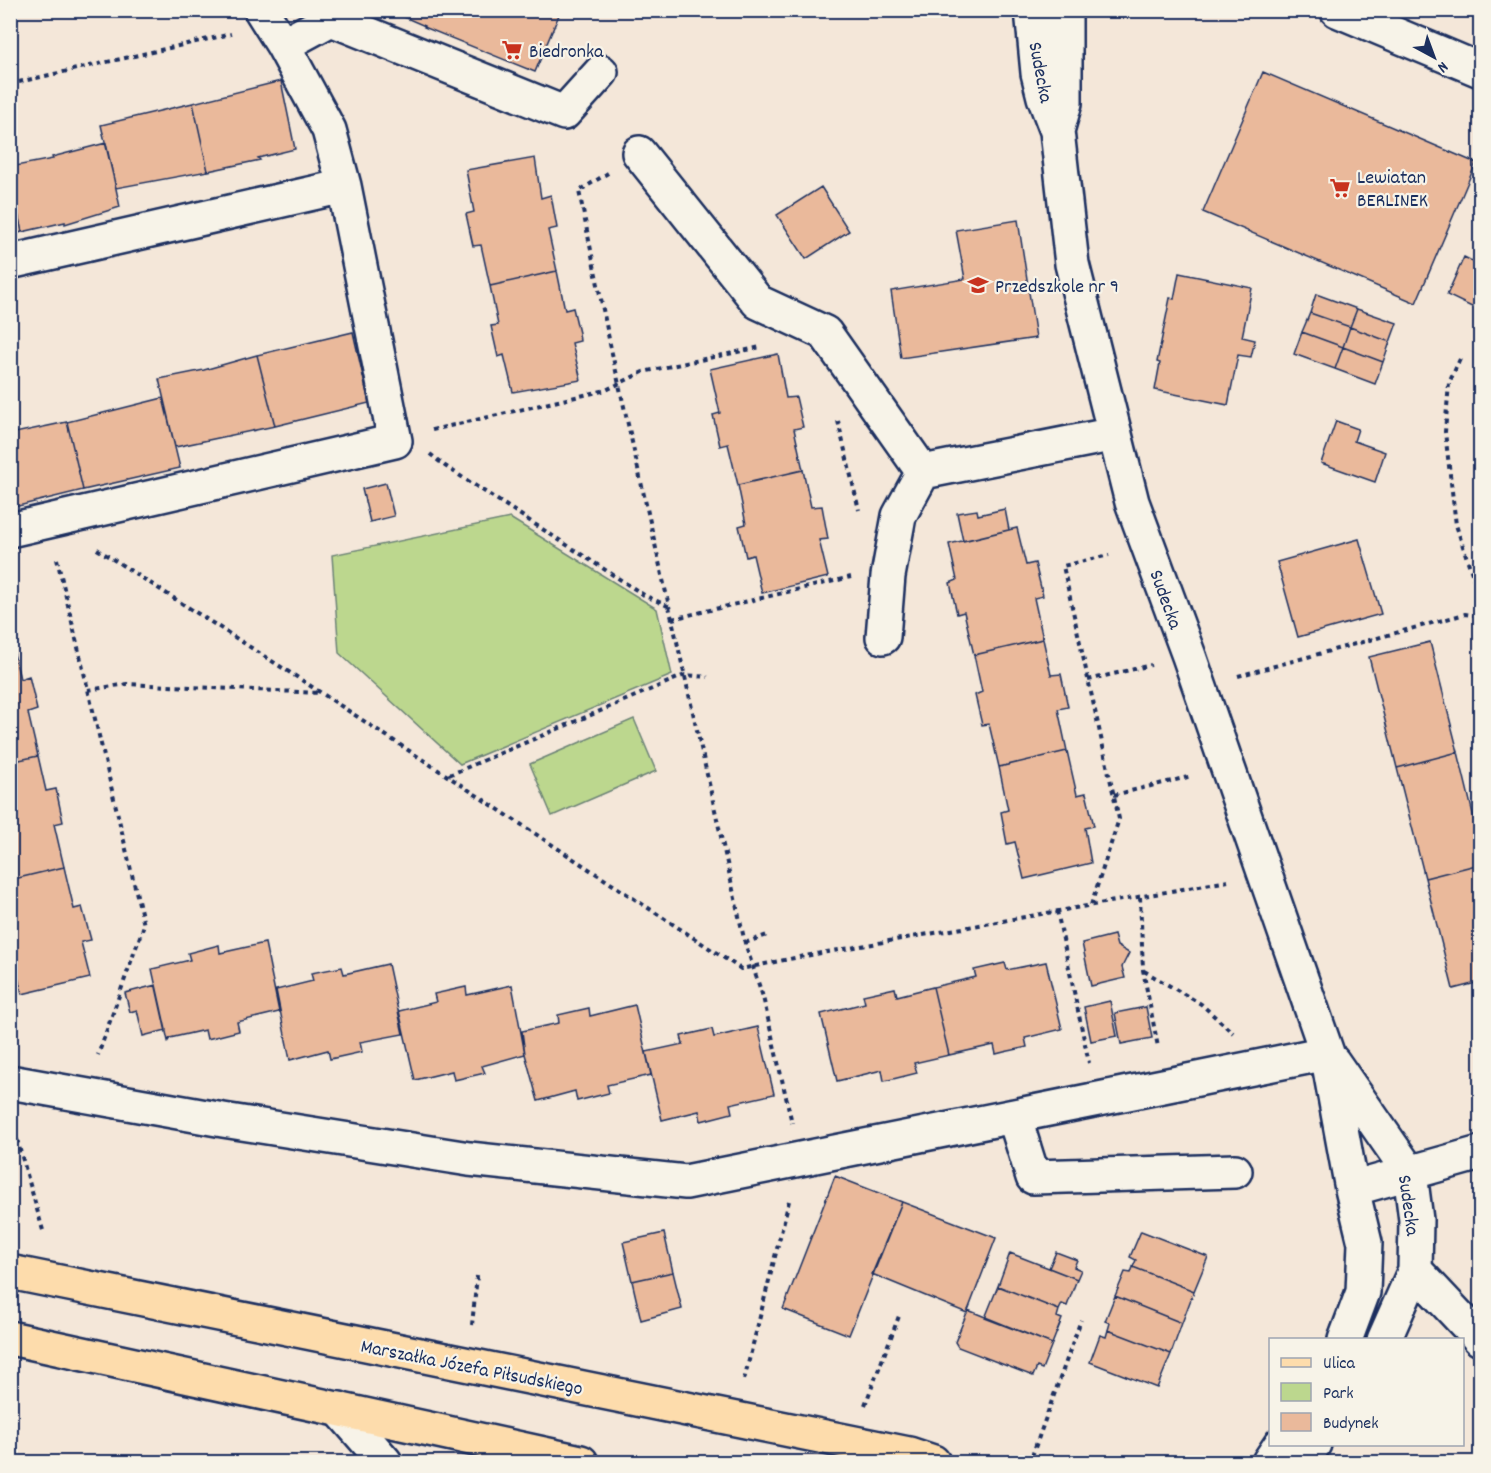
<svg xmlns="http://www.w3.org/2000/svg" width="1491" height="1473" viewBox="0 0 1491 1473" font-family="Dekko,sans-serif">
  <rect width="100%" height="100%" fill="#f4e7d9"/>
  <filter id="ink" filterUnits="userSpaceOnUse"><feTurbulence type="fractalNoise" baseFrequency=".0167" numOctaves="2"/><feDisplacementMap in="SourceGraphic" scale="12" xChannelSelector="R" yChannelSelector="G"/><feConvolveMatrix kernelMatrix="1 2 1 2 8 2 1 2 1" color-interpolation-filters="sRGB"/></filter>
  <g filter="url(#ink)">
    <path fill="#bcd78e" stroke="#6c8376" stroke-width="1.5" d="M510 518 657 609 672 675 460 764 339 653 332 555Z
      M634 719 656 771 552 816 530 764Z"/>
    <path fill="#eab99b" stroke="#1b2f5e" stroke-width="1.5" d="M388 10H561L535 72 424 27 425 26Z
      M1263 72 1476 163 1416 303 1203 212Z
      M281 81 295 149 258 158 260 160 208 171 193 103Z
      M193 103 208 171 116 188 101 125Z
      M106 143 120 207 65 224V222L22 232 10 176V167L53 159 52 157Z
      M535 158 541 198 551 195 557 228 548 230 557 271 490 286 481 245 473 246 466 214 474 212 466 170Z
      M10 176 22 232 10 236Z
      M821 187 849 231 806 259 777 215Z
      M1018 220 1036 338 901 358 891 291 965 279 956 230Z
      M1464 257 1480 265V311L1447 295Z
      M557 271 565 310 573 308 579 333 580 341 572 343 581 380 513 392 504 355 498 357 491 326 498 325 490 286Z
      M1179 273 1252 288 1242 337 1255 340 1251 357 1238 355 1228 405 1155 390 1160 363 1157 362 1170 298 1174 299Z
      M1316 294 1357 309 1350 327 1310 313Z
      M1357 309 1397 323 1390 342 1350 327Z
      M1310 313 1350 327 1343 347 1302 332Z
      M1350 327 1390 342 1383 362 1343 347Z
      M353 332 369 403 275 426 257 355Z
      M1302 332 1343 347 1335 369 1294 354Z
      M1343 347 1383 362 1375 384 1335 369Z
      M778 354 786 398 796 397 803 427 794 429 803 470 738 485 728 444 720 446 713 415 720 413 710 369Z
      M257 355 275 426 175 447 159 379 204 370Z
      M1480 357V387L1475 359Z
      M163 398 180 468 83 490 67 422Z
      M1336 421 1358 429 1354 441 1385 452 1375 482 1321 463Z
      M67 422 83 490 10 508V434Z
      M803 470 811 507 822 506 828 539 819 540 828 577 762 593 753 555 746 557 739 526 746 524 738 485Z
      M386 483 394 516 370 522 362 489Z
      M1005 509 1009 530 963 541 957 513 977 510 978 515Z
      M1017 528 1026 565 1035 563 1043 596 1034 598 1043 639 974 655 964 612 957 614 950 583 957 580 949 544Z
      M1359 539 1381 614 1298 637 1277 562Z
      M1043 639 1051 675 1061 674 1068 707 1058 709 1067 751 999 767 989 724 982 725 975 695 982 692 974 655Z
      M1430 642 1458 752 1397 768 1369 657Z
      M10 645H12L20 679 29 676 37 710 28 713 38 756 10 762Z
      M1067 751 1077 795 1086 793 1094 826 1085 828 1091 863 1024 879 1015 842 1007 844 1001 812 1008 810 999 767Z
      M1458 752 1480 843V864L1425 878 1397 768Z
      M38 756 46 791 56 789 63 822 54 824 64 867 10 880V762Z
      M1480 864V982L1453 989 1425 878Z
      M64 867 74 909 82 907 91 940 81 942 90 978 22 994 13 956 10 957V880Z
      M1114 935 1117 946 1129 953 1122 967 1125 978 1091 986 1082 943Z
      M265 943 279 1012 237 1022 239 1031 207 1039 205 1030 170 1038 168 1041 152 969 190 960 188 953 219 945 220 953Z
      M1046 962 1062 1029 1025 1038 1027 1047 1004 1052 996 1054 994 1045 949 1055 933 987 976 977 974 970 1005 963 1007 970Z
      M388 964 403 1034 360 1042 362 1052 330 1059 328 1050 290 1060 276 990 313 981 311 973 342 967 344 974Z
      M156 985 166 1030 143 1036 137 1010 130 1012 125 993Z
      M512 985 525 1054 482 1066 485 1073 454 1080 452 1071 415 1080 399 1011 436 1002 434 994 466 987 467 995Z
      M933 987 949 1055 914 1063 917 1073 893 1079 884 1081 882 1070 837 1081 821 1014 865 1003 863 995 895 988 897 996Z
      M1110 1001 1117 1036 1091 1041 1084 1007Z
      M635 1005 651 1075 607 1085 609 1093 577 1101 575 1091 538 1101 525 1054 522 1031 559 1023 558 1015 589 1008 590 1016Z
      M1146 1007 1152 1038 1121 1044 1115 1013Z
      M758 1027 774 1094 730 1104 732 1113 701 1121 699 1111 662 1120 646 1052 683 1044 681 1036 712 1029 714 1037Z
      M835 1176 902 1202 849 1335 783 1309Z
      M902 1202 996 1238 967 1313 872 1274Z
      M1141 1231 1208 1257 1194 1291 1133 1267 1136 1260 1130 1257Z
      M664 1233 673 1272 632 1281 623 1242Z
      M1056 1252 1077 1260 1074 1267 1081 1270 1077 1279 1049 1268Z
      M1010 1253 1077 1279 1067 1306 1062 1304 1059 1310 998 1286Z
      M1133 1267 1194 1291 1182 1323 1115 1296 1125 1272 1131 1273Z
      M673 1272 682 1309 641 1320 632 1281Z
      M998 1286 1059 1310 1057 1317 1062 1319 1052 1344 985 1318Z
      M1115 1296 1182 1323 1171 1354 1108 1330 1110 1323 1105 1321Z
      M968 1310 1052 1344 1042 1369 1037 1367 1033 1376 958 1347 955 1342Z
      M1108 1330 1171 1354 1157 1388 1090 1362 1100 1335 1106 1337Z"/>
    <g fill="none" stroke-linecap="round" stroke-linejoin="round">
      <g stroke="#1b2f5e" stroke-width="38">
        <path id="minor" d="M1032 10 1038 73 1044 97 1057 131 1072 264 1132 502 1189 656 1327 1053 1352 1189 1365 1243 1363 1292 1345 1340
          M1337 10 1480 70
          M283 45 331 19 564 113 601 72
          M1057 131 1065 103V10
          M639 153 758 302 825 333 923 472 1115 434
          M10 262 344 186
          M10 530 395 441 344 186 329 130 283 45 261 10
          M883 637 888 576 899 516 923 472
          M1333 1062 1410 1173 1416 1220 1415 1270 1384 1340
          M10 1082 223 1120 469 1159 686 1182 1327 1053
          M1014 1116 1033 1177 1235 1171
          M1352 1189 1480 1153
          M1415 1270 1480 1339
          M339 1409 385 1462
          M1269 1462 1281 1444
          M1302 1462 1314 1444"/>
      </g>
      <g stroke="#1b2f5e" stroke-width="38">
        <path id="major" d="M10 1272 909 1454 933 1462
          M10 1338 581 1462"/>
      </g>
      <path stroke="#1b2f5e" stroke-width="4" stroke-dasharray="4.5 4.5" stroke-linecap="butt" d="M10 84 231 34
        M608 173 579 191 611 349 745 943 763 997 792 1123
        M1460 359 1449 383 1445 432 1456 525 1480 598
        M838 421 859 510
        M432 430 606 390 643 372 761 347
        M430 454 445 466 644 595 670 607
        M97 549 303 681 741 969 799 957 1228 881
        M57 559 144 925 98 1055
        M672 619 851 577
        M1238 676 1465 614 1480 616
        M1088 680 1151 665
        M88 690 127 684 320 693
        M449 775 685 675 708 677
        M1114 795 1192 776
        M1140 897 1143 970 1158 1047
        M1091 905 1119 819 1063 566 1109 555
        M1057 911 1089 1063
        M745 943 767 935
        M1144 971 1201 1004 1233 1033
        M12 1122 44 1234
        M472 1325 477 1276
        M744 1380 789 1201
        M865 1405 899 1316
        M1032 1456 1081 1320"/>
      <use href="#minor" stroke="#f7f3e8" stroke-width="33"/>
      <use href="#major" stroke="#fddcac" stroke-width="33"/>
    </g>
  </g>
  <defs>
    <g id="supermarket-bare" transform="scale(1.62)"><path d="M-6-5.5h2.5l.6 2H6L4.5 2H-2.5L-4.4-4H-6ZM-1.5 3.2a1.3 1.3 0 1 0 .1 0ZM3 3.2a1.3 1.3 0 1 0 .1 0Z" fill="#c8321e" stroke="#f7f3e8" stroke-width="2.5" paint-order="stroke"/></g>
    <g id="school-bare" transform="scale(1.62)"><path d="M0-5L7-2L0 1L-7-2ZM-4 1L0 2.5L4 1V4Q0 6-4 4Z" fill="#c8321e" stroke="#f7f3e8" stroke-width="2.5" paint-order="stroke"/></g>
  </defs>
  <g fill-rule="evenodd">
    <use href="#supermarket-bare" x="512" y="50"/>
    <use href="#supermarket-bare" x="1340" y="188"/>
    <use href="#school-bare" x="978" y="285"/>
  </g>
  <g text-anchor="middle" stroke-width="4.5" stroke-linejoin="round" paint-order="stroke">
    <g font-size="20" fill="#1b2f5e" stroke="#f7f3e8" text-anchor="start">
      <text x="529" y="57">Biedronka</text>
      <text x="1357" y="183">Lewiatan<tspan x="1357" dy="23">BERLINEK</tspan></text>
      <text x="995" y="292">Przedszkole nr 9</text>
    </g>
    <g font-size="20" fill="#1b2f5e" stroke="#f7f3e8">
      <text transform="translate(1042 72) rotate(79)" y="7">Sudecka</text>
      <text transform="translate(1167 599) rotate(70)" y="7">Sudecka</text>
      <text transform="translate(1410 1205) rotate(82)" y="7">Sudecka</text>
      <text transform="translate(472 1366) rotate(11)" y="7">Marszałka Józefa Piłsudskiego</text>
    </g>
  </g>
  <rect width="1491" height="1473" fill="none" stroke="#f7f3e8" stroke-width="36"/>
  <rect x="18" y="18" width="1455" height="1437" fill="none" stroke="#1b2f5e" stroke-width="2" filter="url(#ink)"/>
  <rect x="1269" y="1338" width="195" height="108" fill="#f7f3e8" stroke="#9fa5b1" stroke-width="1.5"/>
  <rect x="1281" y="1358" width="30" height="9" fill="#fddcac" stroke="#9fa5b1" stroke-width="1.5"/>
  <text x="1323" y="1368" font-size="18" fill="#1b2f5e">Ulica</text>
  <rect x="1281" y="1383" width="30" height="18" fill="#bcd78e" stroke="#9fa5b1" stroke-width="1.5"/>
  <text x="1323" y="1398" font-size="18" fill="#1b2f5e">Park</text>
  <rect x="1281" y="1413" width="30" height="18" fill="#eab99b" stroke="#9fa5b1" stroke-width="1.5"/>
  <text x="1323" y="1428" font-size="18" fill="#1b2f5e">Budynek</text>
  <g transform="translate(1434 57) rotate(139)" stroke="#f7f3e8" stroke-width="4.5" paint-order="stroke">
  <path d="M0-4.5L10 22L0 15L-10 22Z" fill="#1b2f5e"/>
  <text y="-9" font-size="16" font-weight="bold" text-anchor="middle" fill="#1b2f5e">N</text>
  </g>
</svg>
